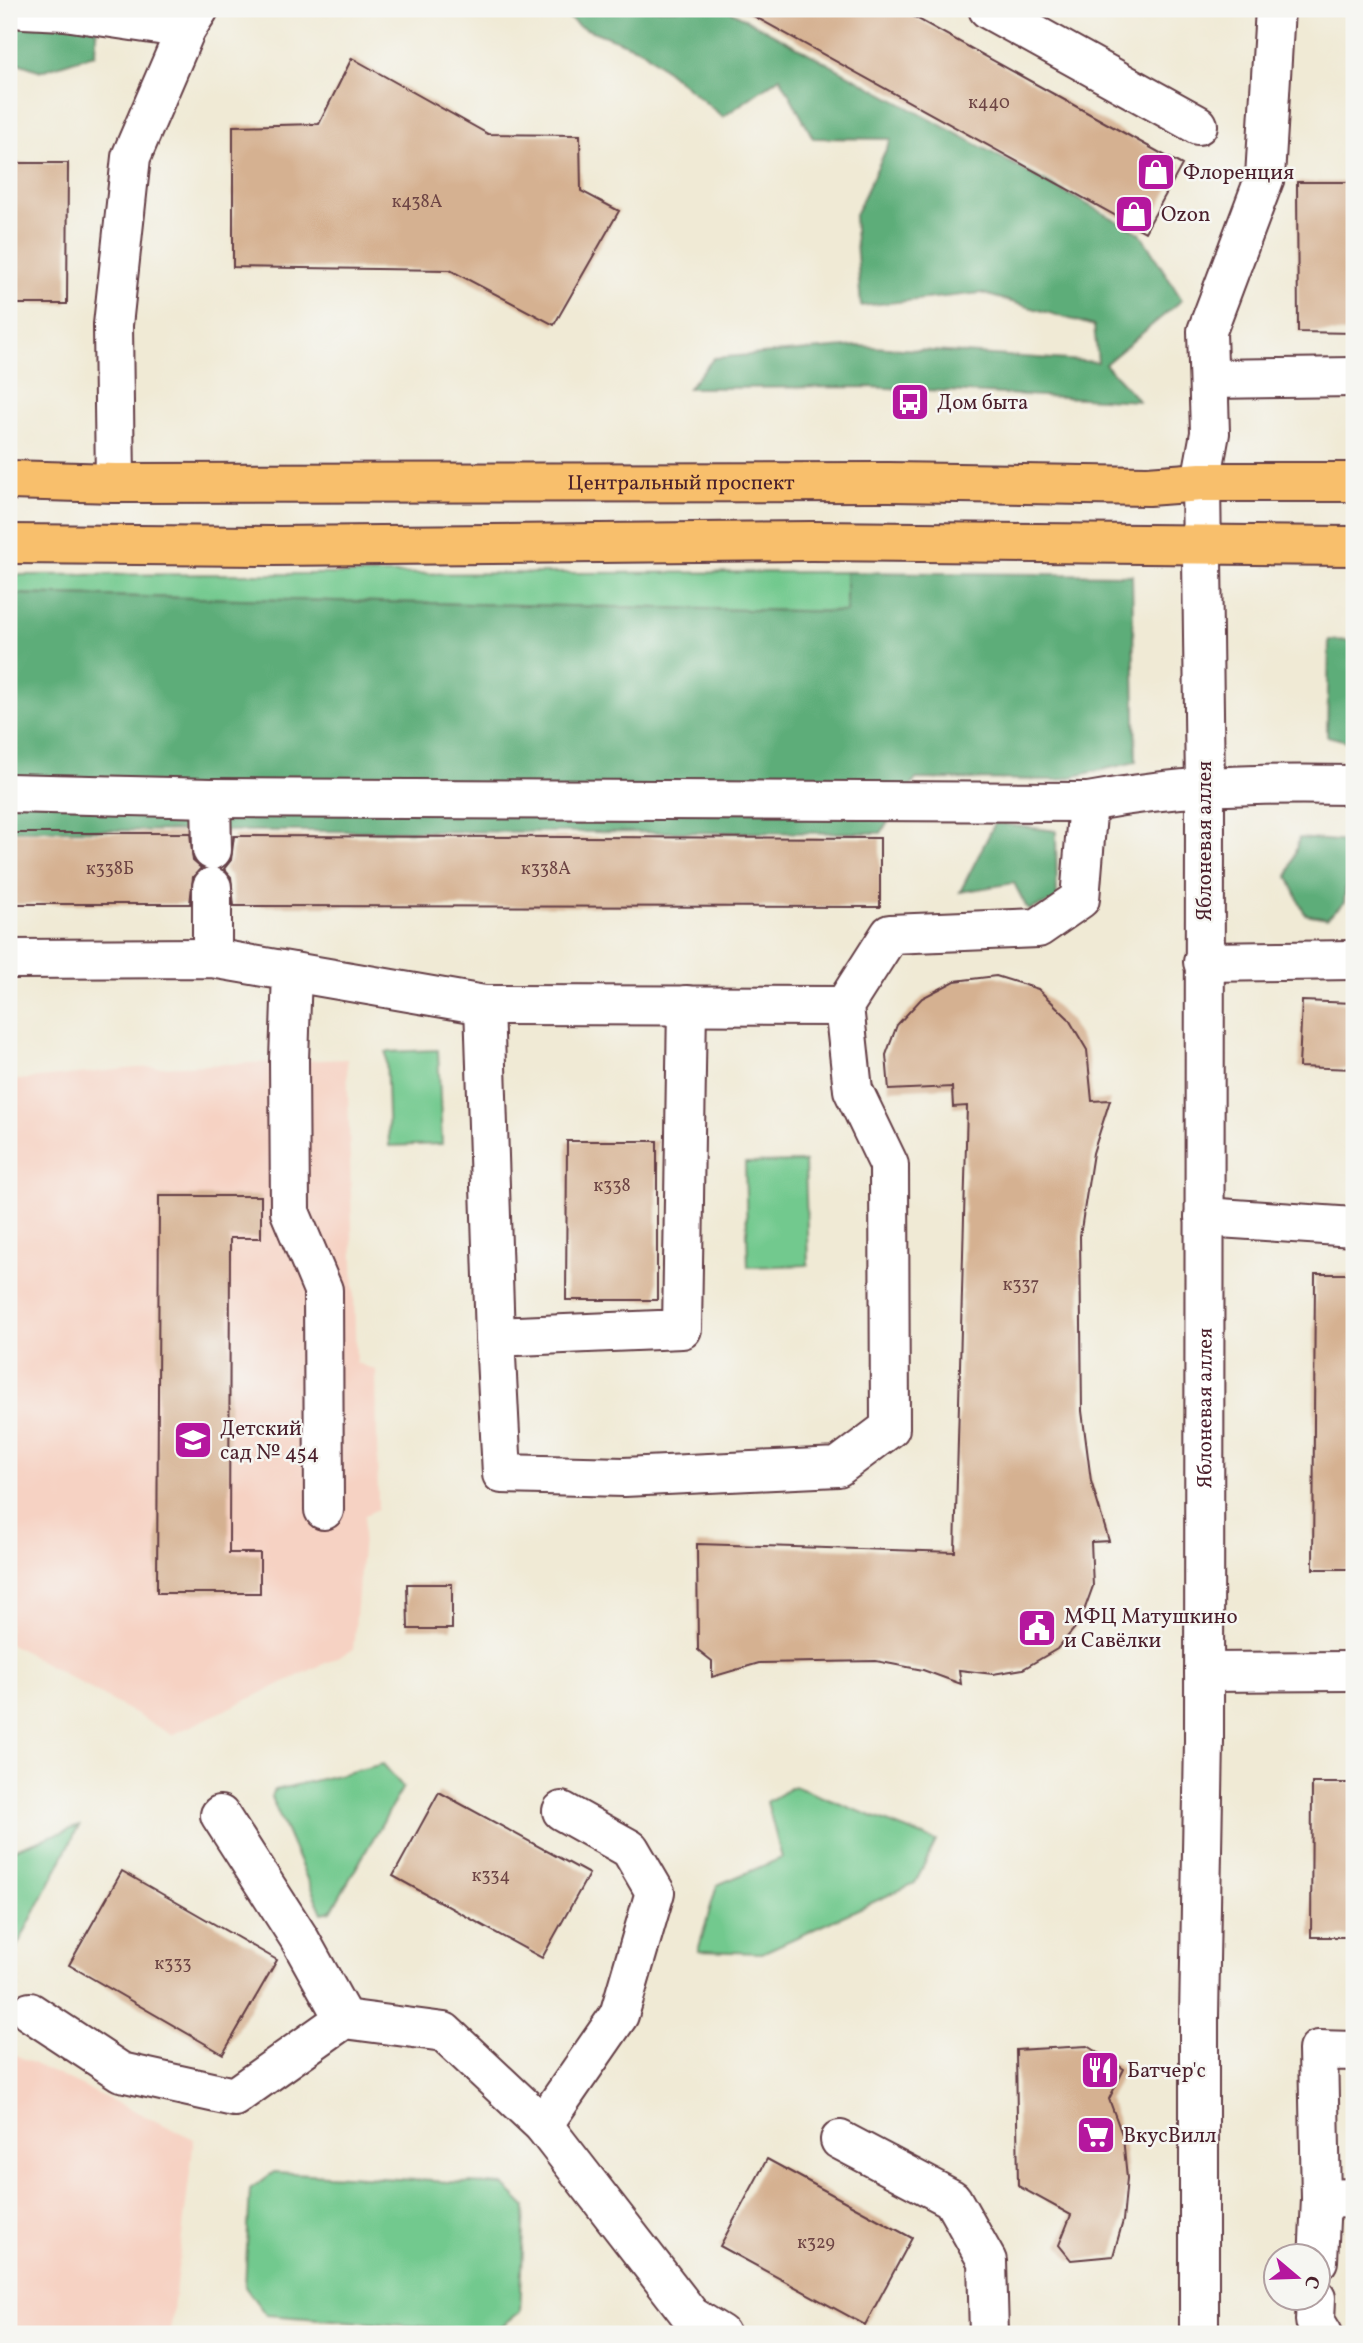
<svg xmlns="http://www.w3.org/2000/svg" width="1363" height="2343" viewBox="0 0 1363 2343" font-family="Vollkorn,serif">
  <rect width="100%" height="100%" fill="#f6f6f2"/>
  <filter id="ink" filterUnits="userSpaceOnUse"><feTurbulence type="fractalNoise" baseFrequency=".0143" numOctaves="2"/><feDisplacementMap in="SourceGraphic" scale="14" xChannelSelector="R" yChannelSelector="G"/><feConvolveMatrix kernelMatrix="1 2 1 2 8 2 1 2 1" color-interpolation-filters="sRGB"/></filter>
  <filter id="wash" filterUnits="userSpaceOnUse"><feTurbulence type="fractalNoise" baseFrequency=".00686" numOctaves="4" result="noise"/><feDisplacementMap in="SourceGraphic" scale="28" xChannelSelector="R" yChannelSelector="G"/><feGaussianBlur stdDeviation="1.57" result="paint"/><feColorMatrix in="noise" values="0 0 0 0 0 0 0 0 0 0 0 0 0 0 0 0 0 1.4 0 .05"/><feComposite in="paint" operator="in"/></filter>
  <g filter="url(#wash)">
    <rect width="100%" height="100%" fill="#f0ead5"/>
    <path fill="#f6d2c3" d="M347 1059 356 1363 376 1370 378 1509 365 1515 353 1650 172 1735 9 1643V1081L137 1068Z
      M9 2052 194 2139 170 2334H9Z"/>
    <path fill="#72c98e" stroke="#5e745c" stroke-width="2" d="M846 572V612L9 594V575Z
      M438 1050 442 1144 389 1146 386 1052Z
      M805 1162 808 1265 748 1267 745 1163Z
      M383 1764 403 1787 331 1911 322 1913 271 1797 275 1790Z
      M794 1786 936 1841 915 1883 762 1953 698 1951 717 1885 782 1858 767 1802Z
      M79 1826 9 1962V1851Z
      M274 2172 503 2185 525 2207 520 2312 494 2332 266 2315 245 2287 250 2189Z"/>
    <path fill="#5dad79" stroke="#546652" stroke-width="2" d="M21 9H98L95 54 41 71 9 60V45Z
      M558 9H727L1140 233 1182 300 1105 364 1139 401 868 387 688 388 714 358 858 346 1098 362 1094 326 981 293 861 306 854 217 891 139 813 138 780 77 723 117 642 50 579 26Z
      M846 572 1132 575 1136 762 1058 780 916 779 881 833 9 830V594L846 612Z
      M1329 640 1354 641V743L1327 736Z
      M995 823 1056 831 1057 900 1028 910 1014 883 960 892Z
      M1299 838 1350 842 1344 903 1327 918 1305 914 1288 877Z"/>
    <g id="blocks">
      <path fill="#d5b191" d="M741 9H900L1182 165 1145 232Z
        M352 58 488 134 580 135 581 191 619 211 554 325 450 270 233 267V126L319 124Z
        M9 163H68L67 304H9Z
        M1297 182H1354V333L1298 332Z
        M9 833H190L193 861 201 868 193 877 190 904H9Z
        M234 836 880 838V907L234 906 231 877 224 869 231 860Z
        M996 976 1038 989 1068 1018 1087 1050 1092 1101 1110 1100 1093 1153 1080 1236 1082 1411 1091 1481 1109 1541 1091 1542 1093 1586 1080 1622 1057 1649 1023 1669 993 1674 959 1670 961 1684 923 1670 876 1661 759 1663 712 1677V1661L698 1650 697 1544 955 1552 967 1106 953 1107 952 1087 889 1090 886 1055 897 1025 922 998 955 981Z
        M1302 1001 1354 1003V1069L1299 1067Z
        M567 1141H657V1300H566Z
        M159 1196H261V1238H230L229 1553H260V1593H157Z
        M1315 1274H1354V1569H1313Z
        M407 1584H452V1629H408Z
        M1312 1783H1354V1937H1311Z
        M439 1792 589 1874 542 1958 393 1876Z
        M122 1871 277 1960 223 2054 69 1965Z
        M1087 2046 1124 2069 1109 2099 1123 2137 1127 2178 1123 2221 1113 2256 1071 2260 1059 2245 1071 2215 1018 2186 1016 2050Z
        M767 2159 912 2238 865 2325 720 2246Z"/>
    </g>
  </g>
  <g filter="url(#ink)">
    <use href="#blocks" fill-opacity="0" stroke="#633d44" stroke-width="2"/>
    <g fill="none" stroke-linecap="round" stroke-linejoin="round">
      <g stroke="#633d44" stroke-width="42">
        <g id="minor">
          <path d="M23 9 65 11 186 29"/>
          <path d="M988 9 1198 125"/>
          <path d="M1210 379 1354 377"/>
          <path d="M115 483 113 325 131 157 186 29 199 9"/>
          <path d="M9 793 211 798 1088 802C1176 785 1264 783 1354 785"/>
          <path d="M211 798 212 850"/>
          <path d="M212 887V958"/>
          <path d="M9 959 212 958 484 1005 844 1006"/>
          <path d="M1203 962 1354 960"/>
          <path d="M292 972 289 1060 290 1212 323 1290 324 1510"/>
          <path d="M484 1005 495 1337 682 1329 687 1005"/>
          <path d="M1204 1217 1354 1227"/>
          <path d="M495 1337 502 1474 624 1477 838 1467 890 1428 889 1165 853 1090 844 1006 890 934 1038 928 1080 899 1088 802"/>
          <path d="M1204 1672 1354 1671"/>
          <path d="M220 1815 299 1938 344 2019"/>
          <path d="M30 2012 121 2072 234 2097 344 2019 444 2032 543 2125 691 2316 720 2334"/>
          <path d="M543 2125 619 2015 655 1892 630 1849 562 1811"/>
          <path d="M840 2140 952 2199 987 2261 989 2334"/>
          <path d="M1321 2199 1354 2198"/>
          <path d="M1318 2261 1321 2199 1318 2050 1354 2051"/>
          <path d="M1316 2298 1315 2321 1323 2334"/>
          <path id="s1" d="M1199 2334V2017L1204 1740 1205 788 1201 482 1210 433 1207 331 1265 177 1275 9"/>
        </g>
      </g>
      <g stroke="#633d44" stroke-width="42">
        <g id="major">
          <path id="s2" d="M9 480 115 483 889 482 1148 486 1201 482H1354"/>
          <path d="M9 544 272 546 812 541 1354 546"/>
        </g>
      </g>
      <use href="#minor" stroke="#fff" stroke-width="38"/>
      <use href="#major" stroke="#f8bf6c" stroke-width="38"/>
    </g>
  </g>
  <defs>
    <g id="shop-square" transform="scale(2.0125)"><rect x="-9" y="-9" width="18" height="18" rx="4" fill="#b5179e" stroke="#f6f6f2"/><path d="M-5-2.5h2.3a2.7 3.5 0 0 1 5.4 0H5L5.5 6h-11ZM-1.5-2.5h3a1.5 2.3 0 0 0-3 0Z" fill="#fff"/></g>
    <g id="bus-square" transform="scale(2.0125)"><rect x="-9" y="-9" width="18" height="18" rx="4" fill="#b5179e" stroke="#f6f6f2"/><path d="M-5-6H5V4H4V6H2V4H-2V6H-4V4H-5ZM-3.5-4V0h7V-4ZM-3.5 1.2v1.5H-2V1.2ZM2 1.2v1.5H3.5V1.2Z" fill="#fff"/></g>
    <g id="school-square" transform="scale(2.0125)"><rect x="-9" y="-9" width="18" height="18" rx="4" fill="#b5179e" stroke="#f6f6f2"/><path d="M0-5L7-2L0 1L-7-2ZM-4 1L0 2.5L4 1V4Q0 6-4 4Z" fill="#fff"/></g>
    <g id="civic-square" transform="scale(2.0125)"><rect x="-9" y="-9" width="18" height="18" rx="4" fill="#b5179e" stroke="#f6f6f2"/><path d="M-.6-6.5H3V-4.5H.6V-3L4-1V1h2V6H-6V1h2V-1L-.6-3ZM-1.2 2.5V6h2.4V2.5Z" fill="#fff"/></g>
    <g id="restaurant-square" transform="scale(2.0125)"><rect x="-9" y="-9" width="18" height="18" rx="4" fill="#b5179e" stroke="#f6f6f2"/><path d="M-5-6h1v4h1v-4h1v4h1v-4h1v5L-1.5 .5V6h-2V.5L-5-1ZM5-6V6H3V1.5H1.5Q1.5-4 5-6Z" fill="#fff"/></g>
    <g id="supermarket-square" transform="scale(2.0125)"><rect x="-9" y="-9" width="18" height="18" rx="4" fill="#b5179e" stroke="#f6f6f2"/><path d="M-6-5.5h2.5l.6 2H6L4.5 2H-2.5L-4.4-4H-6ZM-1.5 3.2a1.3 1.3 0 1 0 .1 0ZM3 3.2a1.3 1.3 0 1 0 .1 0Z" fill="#fff"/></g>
  </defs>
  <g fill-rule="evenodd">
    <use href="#shop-square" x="1156" y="172"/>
    <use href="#shop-square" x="1134" y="214"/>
    <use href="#bus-square" x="910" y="402"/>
    <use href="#school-square" x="193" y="1440"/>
    <use href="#civic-square" x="1037" y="1628"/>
    <use href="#restaurant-square" x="1100" y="2070"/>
    <use href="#supermarket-square" x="1096" y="2135"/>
  </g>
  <g text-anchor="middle" stroke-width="5" stroke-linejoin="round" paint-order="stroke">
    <g font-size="18" fill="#6d4444">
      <text x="989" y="108">к440</text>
      <text x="417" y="207">к438А</text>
      <text x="110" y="874">к338Б</text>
      <text x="546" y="874">к338А</text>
      <text x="612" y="1191">к338</text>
      <text x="1021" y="1290">к337</text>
      <text x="491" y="1881">к334</text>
      <text x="173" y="1969">к333</text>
      <text x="816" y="2248">к329</text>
    </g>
    <g font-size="21" fill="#4a1f2b" stroke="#f6f6f2" text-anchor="start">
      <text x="1183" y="179">Флоренция</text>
      <text x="1161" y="221">Ozon</text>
      <text x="937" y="409">Дом быта</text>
      <text x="220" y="1435">Детский<tspan x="220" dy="24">сад № 454</tspan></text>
      <text x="1064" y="1623">МФЦ Матушкино<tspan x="1064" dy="24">и Савёлки</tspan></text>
      <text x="1127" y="2077">Батчер'с</text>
      <text x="1123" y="2142">ВкусВилл</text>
    </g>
    <g font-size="21" fill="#4a1f2b" stroke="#f6f6f2">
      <text dy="7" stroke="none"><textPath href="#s2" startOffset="672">Центральный проспект</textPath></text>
      <text transform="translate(1204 841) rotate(-90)" y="7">Яблоневая аллея</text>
      <text dy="7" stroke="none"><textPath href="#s1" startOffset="926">Яблоневая аллея</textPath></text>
    </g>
  </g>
  <rect width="1363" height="2343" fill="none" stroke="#f6f6f2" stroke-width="35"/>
  <g transform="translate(1297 2277) rotate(109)"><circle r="33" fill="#f6f6f2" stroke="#b1a0a2" stroke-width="2"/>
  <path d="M0-5L12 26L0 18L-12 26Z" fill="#b5179e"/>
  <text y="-10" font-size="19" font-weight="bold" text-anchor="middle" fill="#4a1f2b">С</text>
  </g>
</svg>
